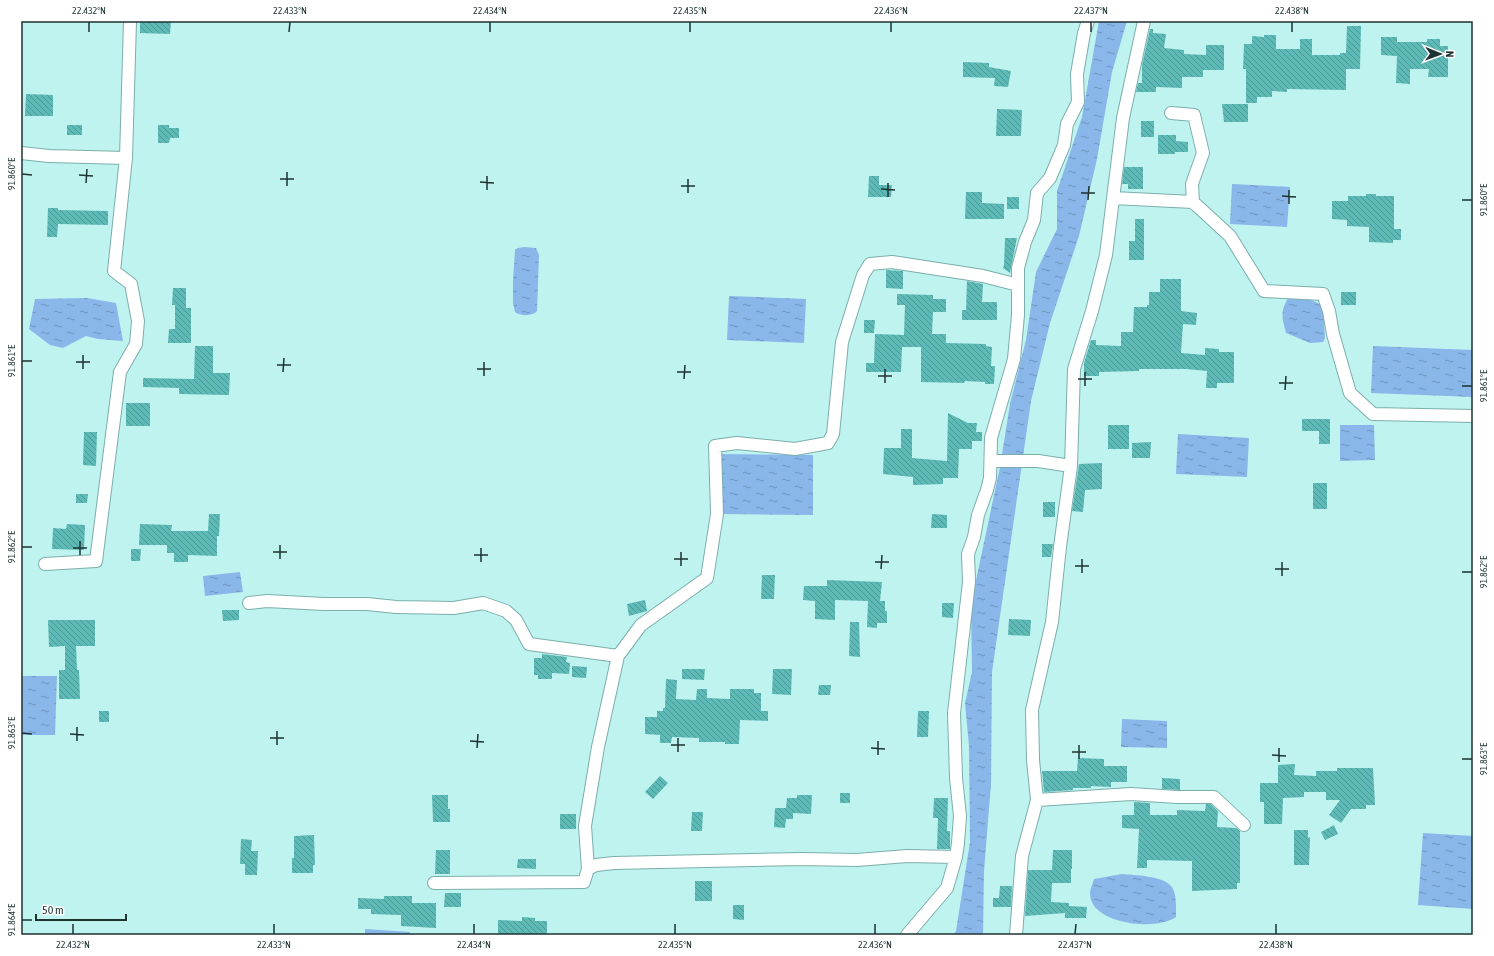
<svg xmlns="http://www.w3.org/2000/svg" width="1494" height="956" viewBox="0 0 1494 956" font-family="'Asap Condensed',sans-serif">
  <defs>
    <pattern id="water-ripples" width="26" height="14" patternUnits="userSpaceOnUse"><rect width="26" height="14" fill="#89b7ea"/><path d="M2 4q2-2 4 0t4 0M15 11q2-2 4 0t4 0" fill="none" stroke="#6f95be"/></pattern>
    <pattern id="building-back-hatch" width="6" height="6" patternUnits="userSpaceOnUse"><rect width="6" height="6" fill="#5dbab6"/><path d="M-1 5l2 2M0 0l6 6M5-1l2 2" fill="none" stroke="#4c9895"/></pattern>
  </defs>
  <rect width="100%" height="100%" fill="#bff3f0"/>
  <path fill="url(#water-ripples)" d="M1099 21H1127L1112 72 1097 159 1079 236 1050 323 1031 401 992 672 991 784 984 871 983 935H953L956 931 970 842 969 746 965 703 972 672 971 604 1000 467 1010 404 1026 340 1036 272 1057 229V191L1082 117Z
    M1232 184 1290 187 1287 227 1230 224Z
    M524 247 536 248 539 255 537 311 535 313C528 316 521 316 515 312L513 303V281L515 250 518 248Z
    M729 296 806 299 804 343 727 340Z
    M87 298 116 303 123 341 98 339 86 336 63 348 50 345 29 329 35 299Z
    M1288 298C1301 298 1313 298 1323 307L1325 338 1323 342 1310 343 1286 333C1282 318 1280 312 1288 298Z
    M1373 346 1473 350V397L1371 393Z
    M1340 425H1374L1375 460 1340 461Z
    M1178 434 1249 438 1247 477 1176 474Z
    M720 454 813 455V515L719 514Z
    M240 572 243 592 205 596 203 576Z
    M21 676H57L55 735H21Z
    M1122 719 1167 721V748L1121 747Z
    M1423 833 1473 836V909L1418 905Z
    M1122 874C1134 875 1163 876 1171 886 1177 892 1176 909 1176 917 1157 931 1091 925 1090 894 1090 889 1093 883 1094 879Z
    M365 929 410 932V935H365Z"/>
  <path fill="url(#building-back-hatch)" d="M140 21H171L170 34 140 33Z
    M1347 26H1361L1360 69H1346V90L1287 89V92L1272 91V97H1257V103H1246V69H1243L1244 44H1252V36L1264 37V35H1276V49H1300V39H1312V55H1340V53H1346Z
    M1150 29H1153V33L1166 34 1164 48 1184 50V54L1206 55V45H1224V70H1203V77H1182V88L1156 87V92H1136L1138 83H1142V65Z
    M1381 37H1397V42H1427V39H1440V46H1448V77H1428L1429 69H1410V84L1396 83 1397 56 1381 55Z
    M963 62 989 63V67L1011 71 1008 87 994 86 995 78 963 77Z
    M26 94 53 95V116H25Z
    M1222 104H1248V122H1224Z
    M997 109 1022 110 1021 136H996Z
    M1141 121H1154V137H1141Z
    M67 125H82V135H67Z
    M158 125H169V128H179V138H170L169 143H158Z
    M1158 135H1176V141L1188 142V152H1175V154H1158Z
    M1124 167H1143V189H1128V184H1122Z
    M869 176H879V185H892L891 197H868Z
    M966 192H982V203L1004 204V219H965Z
    M1366 194H1376V196H1394V229H1401V240H1393V243L1369 242V227L1347 226V220L1332 219V201H1348V196H1366Z
    M1007 197H1019V209H1007Z
    M48 208H58V210L108 211V225L58 224 57 237H47Z
    M1135 219H1144V260H1129V241H1135Z
    M1005 238H1017L1010 273 1003 268 1004 265Z
    M886 270 903 271V289L886 288Z
    M1160 279H1181V311L1197 313 1196 325 1183 324 1181 353 1205 355V348L1219 349V352H1234V383H1217V388H1206L1207 371 1186 369H1139V371L1099 372V376H1084V363L1091 340H1096V345L1121 346V332H1133L1134 307H1147V305H1149V292H1160Z
    M967 281 983 284 982 302H997V320H962V310H966Z
    M173 288H186V308H191V343H168L169 329H175V305H172Z
    M1341 292H1356V305H1341Z
    M897 294 933 295V299H946V312H933L932 334H946V343L986 344V346L992 347 991 366H995L994 384H985V382L965 381 964 383 921 382V347H902L901 372H866V363H874L875 334 904 335 905 305H897Z
    M864 320H875L874 333H864Z
    M195 346H213V373H230L229 395 179 394V388L143 387V378L194 379Z
    M126 403H150V426H126Z
    M948 413 968 423H977L976 432H982V441H972V449H959L958 478H943V484L913 485V477L883 474 884 448H901V429H912V458L947 461Z
    M1302 419H1330V444H1319V431H1302Z
    M1108 425H1129V449H1108Z
    M84 432H97L96 466 83 465Z
    M1151 442 1150 458H1132V443Z
    M1102 463V489L1085 490 1083 512 1072 511 1079 464Z
    M1313 483H1327V509H1313Z
    M76 494H88L87 503H76Z
    M1043 502H1055V517H1043Z
    M209 514H220L219 536H217V556L188 555V562H174V553H167V545H139L140 524 172 525 171 531H208Z
    M932 514 947 515V528H931Z
    M67 524 85 525 84 550 52 549 53 528 66 529Z
    M1042 544H1053L1051 557H1042Z
    M131 549H141L140 561H131Z
    M762 575H775L774 599H761Z
    M827 580 882 582 880 601H885V611H887V623H877V628L867 627 868 601 835 600V620L815 619V601L803 600 804 586H827Z
    M645 600 647 611 629 616 627 604Z
    M942 603H954L953 618 942 617Z
    M222 610H239V620L223 621Z
    M1009 619 1031 620 1030 636 1008 635Z
    M48 620H95V646H76L77 670H79L80 699H59V670H65V646L49 647Z
    M850 622H859L860 657 849 656Z
    M542 654 567 657 566 662 570 663 569 674 552 673V679H538V675H534V658H542Z
    M572 666 587 667 586 678 572 677Z
    M682 669H705L704 680 682 679Z
    M773 669H792L791 695 772 694Z
    M666 679 677 680 676 699 696 700 697 689H707V698L730 699V689H754V693H761V711H768V721L740 720 739 744H725V742H699V738L672 737 671 743H660V735L645 734V717H657V711H663V708H665Z
    M819 685H831L830 695H818Z
    M99 711H109V722H99Z
    M918 711H929L928 737H917Z
    M1078 758 1104 759V766H1127V782H1111V787L1091 786V788H1073V790L1044 792 1042 771H1077Z
    M1295 764 1294 775 1316 776V771H1337V768H1373L1375 805H1366V809H1351L1341 823 1329 815 1340 800H1326V792H1304V797L1283 798 1282 824H1264V802H1260V783H1278V765Z
    M660 776 668 783 653 799 645 792Z
    M1162 778 1180 779V790L1162 789Z
    M840 793H850V803H840Z
    M432 795H448V809H450V822H433Z
    M797 795H812L811 814 793 813V819H786L785 828 774 827 775 808H786L787 798H797Z
    M934 798H948L947 831H950V849H937L938 818H933Z
    M1134 802 1150 803V815H1177V810L1205 811 1206 804H1211L1218 811 1217 827 1236 828 1240 831V883H1237V889L1192 891V861L1147 860V868H1137L1139 829 1122 828V815H1134Z
    M692 812H703L702 831H691Z
    M560 814H576V829H560Z
    M1334 825 1338 834 1325 840 1321 832Z
    M1294 830H1308V838L1310 837 1309 865H1294Z
    M314 835 315 865H313V873H292V858H294V836Z
    M241 839 252 840 251 851H258L257 875H245V864H240Z
    M436 850H450V874H435Z
    M1053 850H1072V869H1071V883H1052L1051 902 1069 903V906L1087 907 1086 918H1065V913L1025 916 1028 870H1052Z
    M518 859H536V869L517 868Z
    M695 881H712V901H695Z
    M1000 886H1012L1011 907H993V898H999Z
    M445 893H461V907H444Z
    M384 896H412V903H436V928L401 926V915L371 914V909H358V898L384 899Z
    M733 905H744V920L733 919Z
    M522 917 535 918V921H547V935H498V920L522 921Z"/>
  <g fill="none" stroke-linecap="round" stroke-linejoin="round">
    <g stroke="#7baeab" stroke-width="14">
      <path id="street" d="M1171 113 1194 115 1203 153 1192 184 1193 203
        M21 153 49 156 126 158
        M1113 198 1193 202 1230 236 1264 291 1323 294 1329 311 1333 334 1350 393 1373 414 1473 416
        M991 461H1038L1071 466
        M45 564 96 561 120 372 136 344 138 321 131 284 114 271 126 158 130 21
        M249 603 267 601 324 604H367L396 607 454 608 483 603 506 611 516 620 529 644 618 656
        M1037 800 1131 794 1177 797H1214L1244 825
        M588 869 585 826 598 747 618 656 641 625 707 578 717 514 715 446 737 443 795 449 828 443 833 434 842 342 863 275 870 264 892 262 983 276 1018 285
        M434 883 584 882 588 869 596 865 614 863 801 859 857 860 907 856 956 857
        M907 935 947 888 956 857 958 843 960 816 956 778 954 713 969 582 968 554 974 537 978 515 987 490 990 478 991 438 1014 359 1018 315V268L1025 242 1034 220 1037 193 1050 178 1064 145 1067 124 1078 102 1077 74 1084 33 1088 21
        M1016 935 1022 856 1037 800 1033 760 1032 710 1052 622 1060 547 1071 466 1074 369 1092 311 1106 255 1123 118 1144 21"/>
    </g>
    <use href="#street" stroke="#fff" stroke-width="12"/>
  </g>
  <path fill="none" stroke="#1e3332" stroke-width="1.5" d="M89 32V22M289 32 290 22M490 32V22M690 32V22M891 32V22M1091 32V22M1292 32V22M22 174 32 175M79 175 93 176M280 179H294M480 182 494 183M86 183 87 169M287 186V172M681 186H695M881 189 895 190M487 190V176M688 193V179M1081 193H1095M1282 196 1296 197M888 197V183M1088 200 1089 186M1462 200H1472M1289 204V190M22 361H32M76 362H90M277 365H291M83 369V355M477 369H491M283 372 284 358M677 372H691M484 376V362M878 376H892M684 379 685 365M1078 379H1092M885 383V369M1279 383H1293M1085 386V372M1462 386H1472M1285 390 1286 376M22 547H32M73 548H87M273 552H287M80 555V541M474 555H488M280 559V545M674 559H688M481 562V548M875 562H889M681 566V552M1075 566H1089M881 569 882 555M1275 569H1289M1462 572H1472M1082 573V559M1282 576V562M22 733 32 734M70 734 84 735M270 738H284M77 741V727M470 741 484 742M277 745V731M671 745H685M477 748 478 734M871 748 885 749M678 752V738M1072 752H1086M878 755V741M1272 755 1286 756M1079 759V745M1462 759H1472M1279 762V748M22 920H32M73 934V924M274 934V924M474 934V924M675 934V924M875 934V924M1075 934 1076 924M1276 934V924"/>
  <rect width="1494" height="956" fill="none" stroke="#ffffff" stroke-width="44"/>
  <g transform="translate(1440 54) rotate(91)" stroke="#ffffff" stroke-width="3" paint-order="stroke">
  <path d="M0-3L7 15L0 10L-7 15Z" fill="#1e3332"/>
  <text y="-6" font-size="11" font-weight="bold" text-anchor="middle" fill="#1e3332">N</text>
  </g>
  <path d="M36 914v6h90v-6" fill="none" stroke="#1e3332" stroke-width="2"/>
  <text x="42" y="914" font-size="12" fill="#1e3332" stroke="#ffffff" stroke-width="3" paint-order="stroke">50 m</text>
  <rect x="22" y="22" width="1450" height="912" fill="none" stroke="#1e3332" stroke-width="1.5"/>
  <g font-size="10" text-anchor="middle" fill="#1e3332">
    <text x="89" y="14">22.432°N</text>
    <text x="290" y="14">22.433°N</text>
    <text x="490" y="14">22.434°N</text>
    <text x="690" y="14">22.435°N</text>
    <text x="891" y="14">22.436°N</text>
    <text x="1091" y="14">22.437°N</text>
    <text x="1292" y="14">22.438°N</text>
    <text transform="translate(11 174) rotate(-90)" y="4">91.860°E</text>
    <text transform="translate(1483 200) rotate(-90)" y="4">91.860°E</text>
    <text transform="translate(11 361) rotate(-90)" y="4">91.861°E</text>
    <text transform="translate(1483 386) rotate(-90)" y="4">91.861°E</text>
    <text transform="translate(11 547) rotate(-90)" y="4">91.862°E</text>
    <text transform="translate(1483 572) rotate(-90)" y="4">91.862°E</text>
    <text transform="translate(11 733) rotate(-90)" y="4">91.863°E</text>
    <text transform="translate(1483 759) rotate(-90)" y="4">91.863°E</text>
    <text transform="translate(11 920) rotate(-90)" y="4">91.864°E</text>
    <text x="73" y="948">22.432°N</text>
    <text x="274" y="948">22.433°N</text>
    <text x="474" y="948">22.434°N</text>
    <text x="675" y="948">22.435°N</text>
    <text x="875" y="948">22.436°N</text>
    <text x="1075" y="948">22.437°N</text>
    <text x="1276" y="948">22.438°N</text>
  </g>
</svg>
